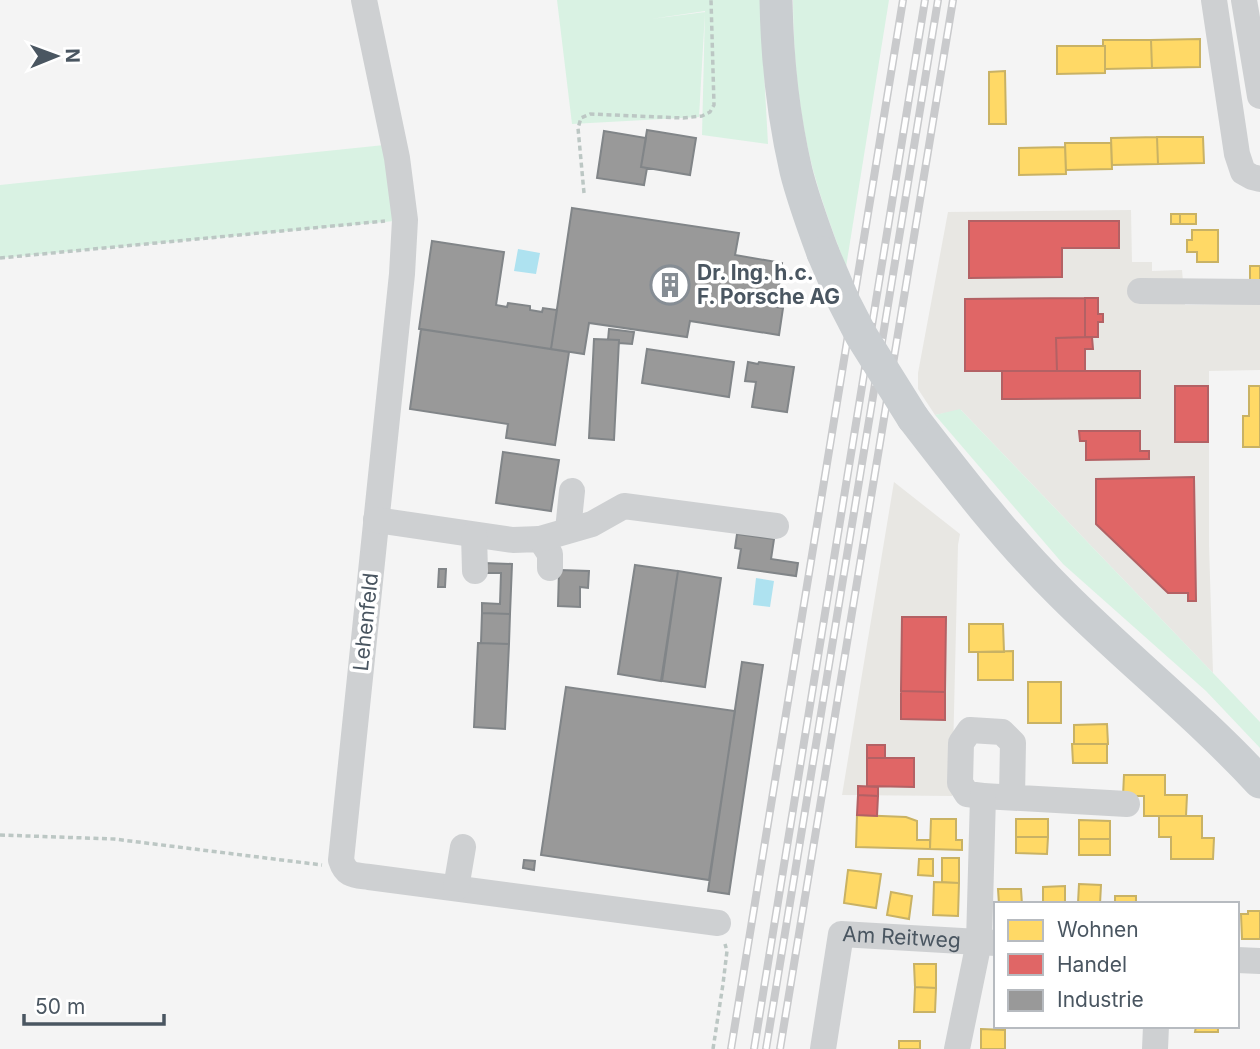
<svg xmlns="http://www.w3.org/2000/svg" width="1260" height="1049" viewBox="0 0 1260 1049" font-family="Inter,sans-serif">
  <rect width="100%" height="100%" fill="#f4f4f4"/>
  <path fill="#e8e7e3" d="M1131 210 1132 262H1152V271L1182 270 1185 305 1260 304V370L1209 371V546L1213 673 961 410 935 415 918 389V373L948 212Z
    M894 482 960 534 958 545 952 796 842 795Z"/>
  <path fill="#d9f2e3" d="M557 0H760L768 144 702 135 705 11 651 19 705 12 699 117 572 124Z
    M793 0H889L846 267C834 235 822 203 813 170 799 115 793 56 793 0Z
    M394 144 405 220 0 258V185Z
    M960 409 1260 722V748L1206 691 1063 564 935 415Z"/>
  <path fill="#aee2f0" d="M518 249 540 253 536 274 514 271Z
    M756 578 774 581 770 607 753 605Z"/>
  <path fill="#ffd966" stroke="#c9b264" stroke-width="2" d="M1200 39V67L1152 68 1151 40Z
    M1103 40H1151L1152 68 1105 69V46H1103Z
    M1057 46H1105V73L1057 74Z
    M1005 71 1006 124H989V72Z
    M1157 137H1203L1204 163 1158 164Z
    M1157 137 1158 164 1112 165 1111 138Z
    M1065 143H1111L1112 169 1066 170Z
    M1065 147 1066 174 1019 175V148Z
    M1171 214H1180V224H1171Z
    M1180 214H1196V224H1180Z
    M1192 230H1218V262H1197V252H1187V240H1192Z
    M1250 266H1260V283H1250Z
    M1249 386H1260V447H1243V416H1249Z
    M969 624H1003L1004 652H969Z
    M1013 651V680H978V652Z
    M1028 682H1061V723H1028Z
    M1107 724 1108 744H1074V725Z
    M1072 744H1107V763H1073Z
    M1124 775H1165V795H1187L1186 816H1144V796H1123Z
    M857 815 906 817 917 821V840H930V849L856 847Z
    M1159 816H1202V838H1214L1213 859H1171V837H1159Z
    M931 819H956V840H962V850L930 849Z
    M1016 819H1048V837H1016Z
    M1079 820 1110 821V839H1079Z
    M1016 837H1048L1047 854 1016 853Z
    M1079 839H1110V855H1079Z
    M942 858H959V883L942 882Z
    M919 859H933V876L918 875Z
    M848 870 881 874 876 908 844 903Z
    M934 882 959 883 958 916 933 915Z
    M1079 884 1101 885 1100 904H1076L1078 903Z
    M1065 886V904H1043V887Z
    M998 889H1021L1022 904H999Z
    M891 892 912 896 909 919 887 915Z
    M1115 896H1136V904H1115Z
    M1248 911H1260V939H1242L1241 914H1248Z
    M914 964H936V988L915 987Z
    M915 987 936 988 935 1012H914Z
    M1196 1026H1218V1032H1195Z
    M981 1029 1005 1030V1049H981Z
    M899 1041H920V1049H899Z"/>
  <path fill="#e06666" stroke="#b36164" stroke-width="2" d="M969 221H1119V248H1062V277L969 278Z
    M1085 298V337L1056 338 1057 371H965V299Z
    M1085 298H1098V314H1103V322H1098V337H1085Z
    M1092 337 1093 349H1085V371H1057L1056 338Z
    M1002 371H1140V398L1002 399Z
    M1175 386H1208V442H1175Z
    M1079 431H1140V451H1149V459L1086 460V441H1080Z
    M1194 477 1196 601H1188V593H1168L1096 524V479Z
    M902 617H946L945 692 901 691Z
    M901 691 945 692V720L901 719Z
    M867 745H885V758H867Z
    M867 758H914V787L867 786Z
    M858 786 878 787V796L858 795Z
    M858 795 878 796 877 816 857 815Z"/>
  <path fill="#999" stroke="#818588" stroke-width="2" d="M647 130 696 138 690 175 641 167Z
    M604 131 646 138 641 167 647 168 644 185 597 178Z
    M572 208 739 233 735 255 782 263 776 307 783 308 779 335 690 321 687 337 589 323 584 354 551 349Z
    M432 241 504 252 496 305 507 307 508 303 530 306V310L542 312 543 308 557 310 551 349 419 329Z
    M421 329 569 352 555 445 506 438 508 424 410 409Z
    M609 329 634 332 632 344 619 343V340H608Z
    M594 339 619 340 614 440 589 438Z
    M647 349 734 362 729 397 642 383Z
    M748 362 758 364 759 362 794 367 787 412 752 407 756 382 745 381Z
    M503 452 559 460 551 511 496 503Z
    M737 534 774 539 771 559 798 563 796 576 738 568 741 549 735 548Z
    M484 563 512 564 510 614 482 613V603L500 604 501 573H484Z
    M635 565 678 571 661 681 618 674Z
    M439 569H446L445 587H438Z
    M559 570 589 571 588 588 580 587V607L558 606Z
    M678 571 721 578 705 687 662 681Z
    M482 613 510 614 509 644 481 643Z
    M478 643 509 644 505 729 474 727Z
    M742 662 763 665 729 894 708 891Z
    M566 687 735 711 709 880 541 855Z
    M524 860 535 861 534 870 523 868Z"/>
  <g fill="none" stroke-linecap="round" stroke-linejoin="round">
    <path stroke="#bcc7c4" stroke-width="3.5" stroke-dasharray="5 3.5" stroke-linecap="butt" d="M584 193 578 128 581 118 590 114 683 118 702 116 710 112 714 105 711 0
      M0 258 385 221
      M0 835 114 839 322 865
      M713 1049 723 984 727 951 725 944"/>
    <g stroke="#ced0d2" stroke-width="26">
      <path d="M364 0 397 158 405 220 402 274 341 860C346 876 354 875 369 877L718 923"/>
      <path d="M1214 0 1237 154 1243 172 1252 177 1260 179"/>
      <path d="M1244 0 1260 96"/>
      <path d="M1140 291 1260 292"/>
      <path d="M376 520 513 540 540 539 550 554V568"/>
      <path d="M568 530 572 491"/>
      <path d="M474 535 475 571"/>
      <path d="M540 539 592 524 624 506 776 526"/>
      <path d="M1012 797 1013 743 1002 732 970 730 961 743 960 783 967 794 983 796 1127 804"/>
      <path d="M456 888 463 847"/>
      <path d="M1237 960 1260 961"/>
      <path id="s1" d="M823 1049 841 934 996 943"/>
      <path d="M957 1049 979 942 983 796"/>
      <path d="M1155 1049 1156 1026"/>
    </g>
    <path stroke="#caced1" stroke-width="33" d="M776 0C777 57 783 115 796 171 803 199 813 226 823 253
      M913 418C960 479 1007 540 1062 594 1126 658 1198 715 1260 782"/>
    <g stroke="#c9cacc" stroke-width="8">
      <path id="rail" d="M731 1049 903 0
        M754 1049 925 0
        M766 1049 938 0
        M780 1049 953 0"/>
    </g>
    <use href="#rail" stroke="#fff" stroke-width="5" stroke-dasharray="16" stroke-linecap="butt"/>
    <path stroke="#caced1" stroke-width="33" d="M823 253 844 302 861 335 913 418"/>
  </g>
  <defs>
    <g id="building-ring" transform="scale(2.0125)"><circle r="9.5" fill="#fff" stroke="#868d94" stroke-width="1.5"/><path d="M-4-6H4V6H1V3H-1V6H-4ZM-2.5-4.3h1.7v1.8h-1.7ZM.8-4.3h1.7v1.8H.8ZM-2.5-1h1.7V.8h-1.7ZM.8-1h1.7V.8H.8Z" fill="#868d94"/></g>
  </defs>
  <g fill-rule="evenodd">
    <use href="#building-ring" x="670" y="285"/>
  </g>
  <g text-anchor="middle" stroke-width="7" stroke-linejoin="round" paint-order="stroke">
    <g font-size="21" font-weight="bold" fill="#4a5661" stroke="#fff" text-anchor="start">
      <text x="697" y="280">Dr. Ing. h.c.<tspan x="697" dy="24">F. Porsche AG</tspan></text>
    </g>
    <g font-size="21" fill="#4a5661" stroke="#fff">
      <text transform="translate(366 622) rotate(-84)" y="7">Lehenfeld</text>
      <text dy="7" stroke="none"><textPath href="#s1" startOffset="177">Am Reitweg</textPath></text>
    </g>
  </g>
  <rect x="994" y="902" width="245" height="126" fill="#ffffff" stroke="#b7bbc0" stroke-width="2"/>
  <rect x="1008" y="920" width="35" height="21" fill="#ffd966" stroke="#b7bbc0" stroke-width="2"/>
  <text x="1057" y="937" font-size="21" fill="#4a5661">Wohnen</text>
  <rect x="1008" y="954" width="35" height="21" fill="#e06666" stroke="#b7bbc0" stroke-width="2"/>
  <text x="1057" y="972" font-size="21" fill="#4a5661">Handel</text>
  <rect x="1008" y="990" width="35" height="21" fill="#999999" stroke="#b7bbc0" stroke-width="2"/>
  <text x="1057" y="1007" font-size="21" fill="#4a5661">Industrie</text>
  <g transform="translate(56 56) rotate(89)" stroke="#ffffff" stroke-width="5" paint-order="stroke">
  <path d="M0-5L12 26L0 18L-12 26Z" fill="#4a5661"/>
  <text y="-10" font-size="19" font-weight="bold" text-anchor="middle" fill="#4a5661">N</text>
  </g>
  <path d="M24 1014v10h140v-10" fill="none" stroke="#4a5661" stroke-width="3.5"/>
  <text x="35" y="1014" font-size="21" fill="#4a5661" stroke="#ffffff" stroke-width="5" paint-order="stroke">50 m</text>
</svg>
